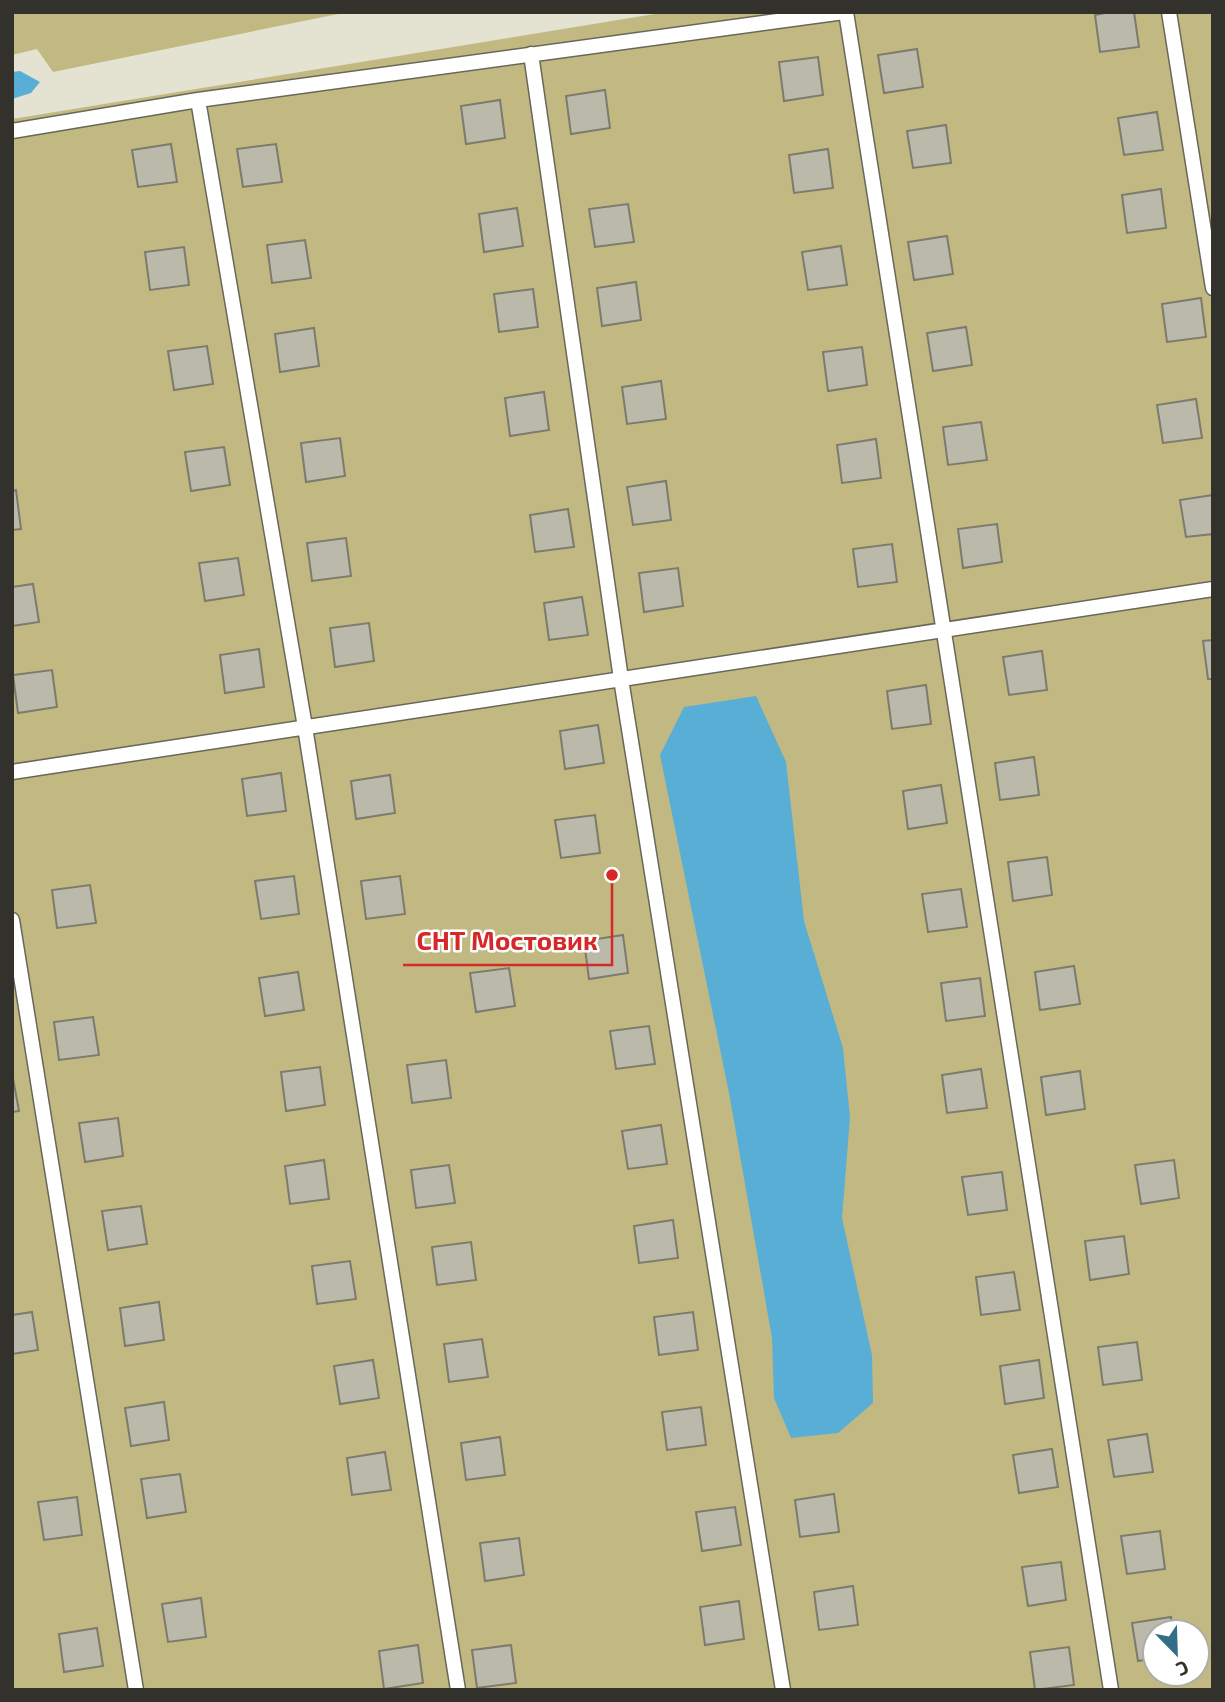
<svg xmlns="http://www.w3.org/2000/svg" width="1225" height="1702" viewBox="0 0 1225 1702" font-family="'Exo 2',sans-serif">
  <rect width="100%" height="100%" fill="#e4e2d1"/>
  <path fill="#c1b981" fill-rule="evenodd" d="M12 12H348L53 72 37 49 12 55Z
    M667 12H1213V1690H12V119ZM1155 1632H1197V1674H1155Z"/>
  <path fill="#59aed5" d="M20 71 40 82 31 93 12 99V72Z
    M756 696 786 762 804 921 843 1048 850 1117 842 1218 872 1355 873 1403 838 1433 791 1438 774 1398 772 1338 729 1093 660 755 684 707Z"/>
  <path fill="#bbb9a9" stroke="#7c7b6c" stroke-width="2" d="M1110 12H1134L1139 47 1100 52 1095 15Z
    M917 49 923 87 884 93 878 55Z
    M818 57 823 95 784 101 779 62Z
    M605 90 610 128 571 134 566 96Z
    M500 100 505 138 466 144 461 106Z
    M1157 112 1163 150 1124 155 1118 118Z
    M946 125 951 163 913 168 907 131Z
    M171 144 177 182 138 187 132 150Z
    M276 144 282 182 243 187 237 149Z
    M828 149 833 188 794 193 789 155Z
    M1161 189 1166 228 1127 233 1122 195Z
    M628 204 634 242 595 247 589 209Z
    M517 208 523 246 484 252 479 214Z
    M947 236 953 274 914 280 908 242Z
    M305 240 311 278 272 283 267 245Z
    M841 246 847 285 808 290 802 252Z
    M184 247 189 285 150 290 145 252Z
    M636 282 641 320 602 326 597 288Z
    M533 289 538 327 499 332 494 294Z
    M1201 298 1206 337 1167 342 1162 304Z
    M966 327 972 365 933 371 927 333Z
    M314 328 319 366 280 372 275 334Z
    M207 346 213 384 174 390 168 351Z
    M862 347 867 385 828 391 823 352Z
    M661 381 666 419 627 424 622 387Z
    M544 392 549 430 510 436 505 398Z
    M1196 399 1202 438 1163 443 1157 405Z
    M981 422 987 460 948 465 943 427Z
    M340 438 345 476 306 482 301 443Z
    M876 439 881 478 842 483 837 445Z
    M224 447 230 485 191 491 185 452Z
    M666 481 671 520 633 525 627 487Z
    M16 490 21 529 12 530V491Z
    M1213 495V534L1186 537 1180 500Z
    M568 509 574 547 535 552 530 515Z
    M997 524 1002 562 963 568 958 529Z
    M346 538 351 576 312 581 307 543Z
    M892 544 897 582 858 587 853 549Z
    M238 558 244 595 205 601 199 563Z
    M678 568 683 606 644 612 639 573Z
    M33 584 39 622 12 626V587Z
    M582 597 588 635 549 640 544 603Z
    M369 623 374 661 335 667 330 628Z
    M1213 640V679H1208L1203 641Z
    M259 649 264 687 225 693 220 655Z
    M1042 651 1047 690 1009 695 1003 657Z
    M52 670 57 707 18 713 13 675Z
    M926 685 931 724 892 729 887 691Z
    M598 725 604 763 565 769 560 731Z
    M1034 757 1039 795 1000 800 995 763Z
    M281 773 286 811 247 816 242 779Z
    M390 775 395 813 356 819 351 781Z
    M941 785 947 823 908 829 903 791Z
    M595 815 600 853 561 858 555 820Z
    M1047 857 1052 895 1013 901 1008 862Z
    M294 876 299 914 261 919 255 881Z
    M400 876 405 914 366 919 361 881Z
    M90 885 96 923 57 928 52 890Z
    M961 889 967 927 928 932 922 894Z
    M623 935 628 973 589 979 584 941Z
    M1074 966 1080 1004 1040 1010 1035 972Z
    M509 968 515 1006 476 1012 470 973Z
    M298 972 304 1010 265 1016 259 978Z
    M980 978 985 1016 946 1021 941 983Z
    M93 1017 99 1055 59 1060 54 1022Z
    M649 1026 655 1064 616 1069 610 1031Z
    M446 1060 451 1098 412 1103 407 1065Z
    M320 1067 325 1105 286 1111 281 1072Z
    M981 1069 987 1108 947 1113 942 1075Z
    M1080 1071 1085 1109 1046 1115 1041 1077Z
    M12 1073 19 1111 12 1112Z
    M118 1118 123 1156 85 1162 79 1123Z
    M661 1125 667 1164 628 1169 622 1131Z
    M324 1160 329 1199 290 1204 285 1166Z
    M1174 1160 1179 1198 1141 1204 1135 1165Z
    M449 1165 455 1203 416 1208 411 1170Z
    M1002 1172 1007 1210 968 1215 962 1177Z
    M141 1206 147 1244 108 1250 102 1211Z
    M673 1220 678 1258 639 1263 634 1226Z
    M1124 1236 1129 1274 1090 1280 1085 1241Z
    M471 1242 476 1280 437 1285 432 1247Z
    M350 1261 356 1299 317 1304 312 1266Z
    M1014 1272 1020 1310 981 1315 976 1277Z
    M159 1302 164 1340 125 1346 120 1308Z
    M32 1312 38 1350 12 1354V1315Z
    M693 1312 698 1350 659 1355 654 1317Z
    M482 1339 488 1377 449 1382 444 1344Z
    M1137 1342 1142 1380 1103 1385 1098 1347Z
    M373 1360 379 1398 340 1404 334 1366Z
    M1039 1360 1044 1398 1005 1404 1000 1366Z
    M164 1402 169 1440 131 1446 125 1408Z
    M701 1407 706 1445 667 1450 662 1412Z
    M1147 1434 1153 1472 1114 1477 1108 1440Z
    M500 1437 505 1475 466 1480 461 1443Z
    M1052 1449 1058 1487 1019 1493 1013 1455Z
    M385 1452 391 1490 352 1495 347 1458Z
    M180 1474 186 1512 147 1518 141 1479Z
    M834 1494 839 1532 800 1537 795 1500Z
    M77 1497 82 1535 44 1540 38 1502Z
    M735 1507 741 1545 702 1551 696 1512Z
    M1160 1531 1165 1569 1127 1574 1121 1536Z
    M519 1538 524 1575 485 1581 480 1543Z
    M1061 1562 1066 1600 1028 1606 1022 1567Z
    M853 1586 858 1625 819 1630 814 1592Z
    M201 1598 206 1637 168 1642 162 1604Z
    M739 1601 744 1639 705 1645 700 1607Z
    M1171 1617 1173 1632H1155V1658L1138 1661 1132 1623Z
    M97 1628 103 1666 64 1672 59 1634Z
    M418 1645 423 1683 384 1689 379 1651Z
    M511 1645 516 1683 477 1688 472 1650Z
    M1069 1647 1074 1685 1035 1690 1030 1652Z"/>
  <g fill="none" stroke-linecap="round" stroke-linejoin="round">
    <g stroke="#696758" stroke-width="17">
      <path id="service" d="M846 12 1111 1690
        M1169 12 1213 288
        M531 54 621 679 783 1690
        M198 100 305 727 458 1690
        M12 131 198 100 844 12
        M12 772 1213 589
        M12 920 136 1690"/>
    </g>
    <use href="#service" stroke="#fff" stroke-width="14"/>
  </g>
  <path fill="none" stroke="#d62828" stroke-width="2.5" d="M612 875L612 965H403"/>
  <circle fill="#d62828" stroke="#fff" stroke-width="2.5" cx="612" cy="875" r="7"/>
  <g font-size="26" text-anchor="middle" font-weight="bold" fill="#d62828" stroke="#fff" stroke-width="5" stroke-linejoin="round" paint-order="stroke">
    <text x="507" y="950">СНТ Мостовик</text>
  </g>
  <rect width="1225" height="1702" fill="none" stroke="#32312b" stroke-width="28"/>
  <g transform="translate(1176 1653) rotate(157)"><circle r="33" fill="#ffffff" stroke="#adadaa" stroke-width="2"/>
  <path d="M0-5L12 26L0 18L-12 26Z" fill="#346d87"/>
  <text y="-10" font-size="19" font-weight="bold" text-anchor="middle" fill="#32312b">С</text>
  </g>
</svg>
